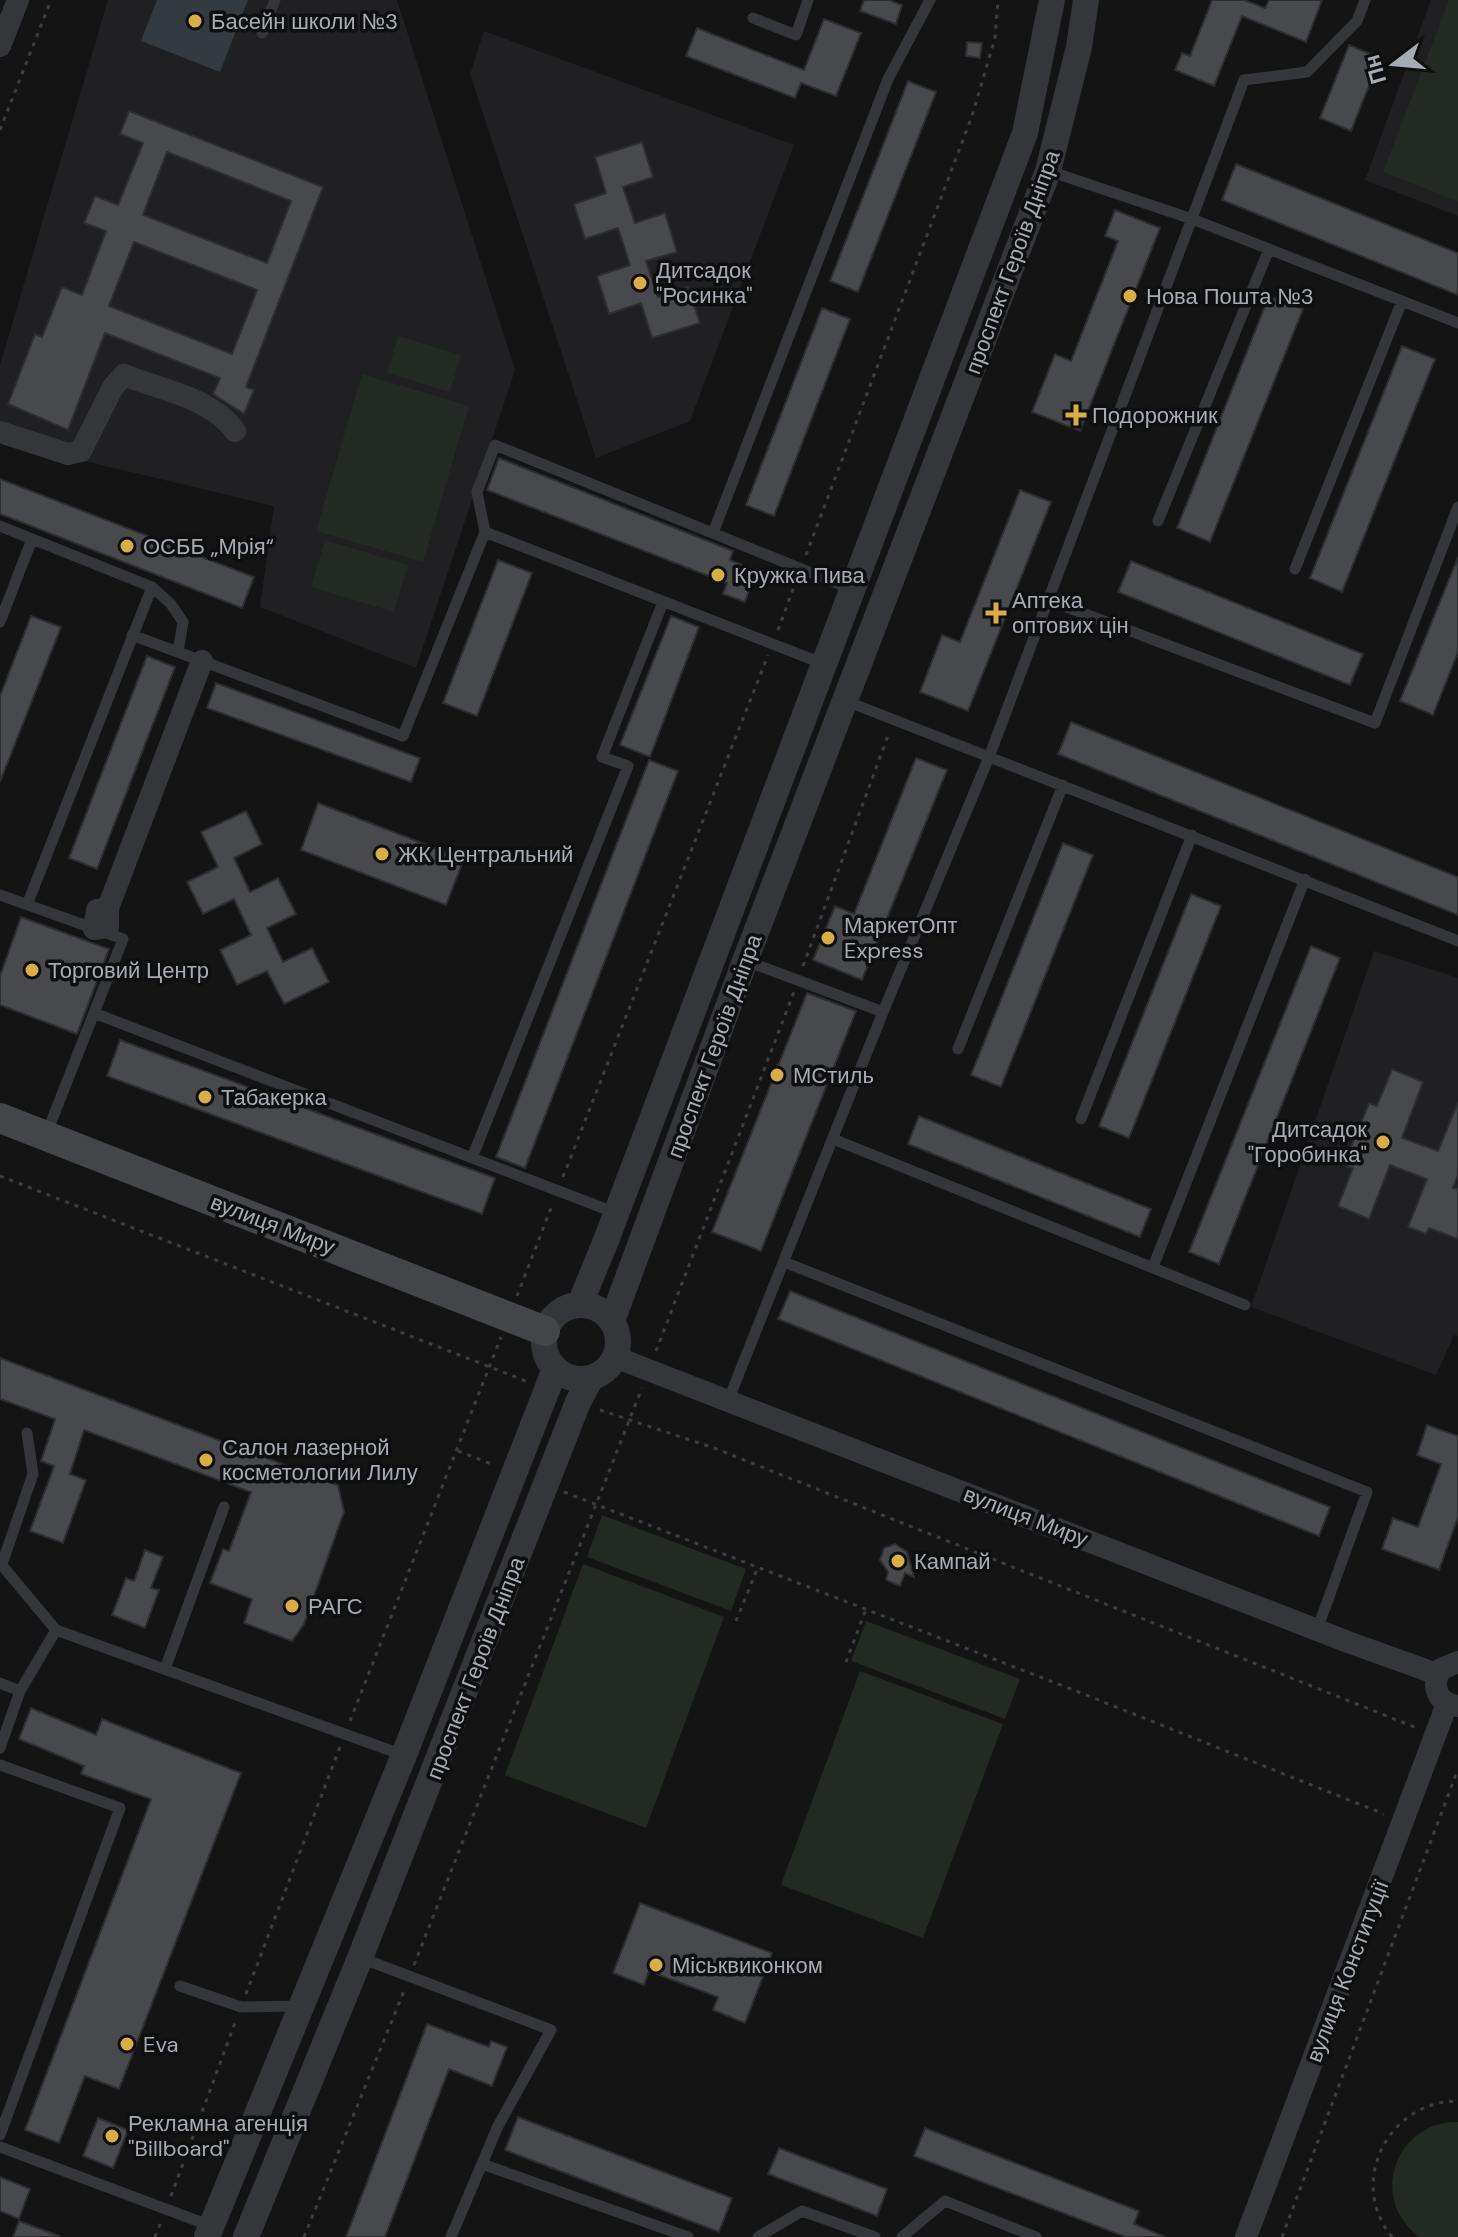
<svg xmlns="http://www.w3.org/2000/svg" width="1458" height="2237" viewBox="0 0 1458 2237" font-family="'DM Sans',sans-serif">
  <rect width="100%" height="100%" fill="#141415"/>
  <path fill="#202022" d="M108 0H397L515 370 416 668 260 607 274 506 0 441V365Z
    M1431 0H1458V216L1365 180Z
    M484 31 794 145 690 421 596 458 470 74Z
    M1374 951 1458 978V1336L1454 1335 1436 1375 1251 1307Z"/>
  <path fill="#232923" d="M1449 0H1458V201L1383 172Z
    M398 336 461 355 450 392 387 373Z
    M362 374 469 406 423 562 316 531Z
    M325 540 408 565 394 612 311 587Z
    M602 1515 746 1569 731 1611 587 1557Z
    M583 1564 724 1617 646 1828 505 1775Z
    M866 1621 1020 1679 1005 1719 851 1661Z
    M860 1671 1003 1724 923 1938 781 1885Z
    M1458 2122V2237C1447 2237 1430 2237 1420 2237 1415 2235 1409 2228 1406 2224 1372 2182 1405 2120 1458 2122Z"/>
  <path fill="#333a40" d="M157 0H248L220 72 141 41Z"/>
  <path fill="#48494d" stroke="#2e2e31" stroke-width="2" fill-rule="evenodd" d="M864 0H889L902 5 896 24 860 11Z
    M1212 0H1244L1265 8 1269 0H1322L1306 42 1242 16 1214 86 1175 70 1182 53 1190 56Z
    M824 19 861 33 836 96 801 83 795 98 686 56 697 28 804 70Z
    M967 42 982 43 980 58 966 56Z
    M1349 45 1380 58 1351 131 1320 118Z
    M908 81 936 92 858 292 830 281Z
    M129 111 323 187 246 387 254 390 244 414 213 394 220 378 105 333 68 430 8 404 35 334 42 337 62 287 82 295 106 231 84 223 95 196 118 205 143 143 120 134ZM167 152 291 201 267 263 143 215ZM134 242 257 290 232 354 109 306Z
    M642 142 653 177 623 187 635 223 665 213 677 252 646 261 658 297 688 287 700 323 652 338 641 303 609 314 597 276 630 265 618 228 585 239 574 204 606 193 595 157Z
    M1236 164 1458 253V295L1222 200Z
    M1115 210 1160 228 1080 431 1032 412 1055 354 1071 361 1118 241 1105 236Z
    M1269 296 1303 309 1210 542 1177 528Z
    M822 308 850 319 774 516 746 505Z
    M1402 346 1435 359 1342 592 1310 578Z
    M499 458 733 551 730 560 756 571 745 602 723 594 727 583 487 490Z
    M0 479 254 577 242 608 0 514Z
    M1020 490 1051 502 968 711 920 692 942 635 960 642Z
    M1458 557V652L1433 715 1400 701Z
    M498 560 532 573 477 716 443 703Z
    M1131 561 1363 654 1350 685 1118 592Z
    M31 616 61 627 0 782V696Z
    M671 616 699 627 650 757 620 745Z
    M147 656 175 667 97 869 69 858Z
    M216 683 420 758 411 782 207 708Z
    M1071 722 1458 877V915L1058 754Z
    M916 758 947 770 862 980 813 960 835 906 854 914Z
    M649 760 678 771 525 1168 496 1157Z
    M318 803 464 859 446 905 301 850Z
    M246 811 262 844 234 858 250 892 278 878 296 914 267 928 283 962 312 948 329 982 284 1004 267 971 237 985 220 950 251 935 234 899 203 914 187 882 218 867 201 832Z
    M1063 843 1093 855 1001 1087 971 1075Z
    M1191 894 1221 906 1129 1138 1099 1126Z
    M21 917 109 949 77 1034 0 1005V976Z
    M1311 946 1340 958 1219 1264 1189 1252Z
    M807 993 856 1011 761 1251 712 1232Z
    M120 1040 495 1178 482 1214 107 1076Z
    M1392 1069 1423 1082 1402 1138 1438 1151 1458 1102V1175L1453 1188 1458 1189V1239L1429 1228 1426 1234 1408 1227 1427 1179 1390 1165 1369 1219 1338 1206 1353 1168 1344 1165 1351 1147 1369 1103 1377 1106Z
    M919 1116 1151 1209 1140 1237 908 1144Z
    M790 1291 1330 1507 1319 1536 778 1319Z
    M0 1358 338 1485 344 1512 304 1624 292 1641 244 1623 252 1599 210 1583 223 1549 229 1551 251 1492 84 1430 70 1474 86 1480 63 1543 30 1531 54 1466 41 1461 55 1419 0 1399Z
    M1427 1425 1458 1436V1517L1439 1570 1382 1549 1393 1518 1418 1527 1441 1464 1417 1455Z
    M895 1544 907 1552 914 1577 905 1573 900 1586 886 1580 888 1572 880 1560 884 1548Z
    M145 1550 163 1557 151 1588 159 1590 145 1628 112 1615 126 1578 134 1581Z
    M31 1708 96 1735 102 1719 241 1773 119 2089 85 2076 59 2143 25 2130 151 1799 81 1774 84 1766 19 1739Z
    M640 1903 772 1953 745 2023 713 2010 718 1997 649 1971 644 1985 613 1973Z
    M427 2024 489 2047 491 2041 507 2047 492 2086 449 2069 385 2237H346Z
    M518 2117 732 2198 719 2232 505 2150Z
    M98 2118 128 2130 113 2168 83 2156Z
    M925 2128 1139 2211 1134 2224 1165 2237H1126L914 2156Z
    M779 2148 887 2189 877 2216 768 2174Z
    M0 2177 30 2189 19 2219 0 2211Z
    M19 2221 59 2236 58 2237H13Z"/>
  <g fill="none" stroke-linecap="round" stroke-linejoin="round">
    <path stroke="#3b3d41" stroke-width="3" stroke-dasharray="4 6" stroke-linecap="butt" d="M0 130 51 0
      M806 555 972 116 995 38 998 0
      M778 630 796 581
      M803 966 889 733
      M0 1176 526 1381
      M563 1177 768 655
      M517 1296 553 1203
      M656 1351 794 992
      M600 1410 714 1448 1417 1728
      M458 1451 494 1465
      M564 1492 1071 1689 1384 1814
      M736 1621 758 1567
      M846 1662 866 1609
      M350 1721 501 1337
      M414 1965 642 1388
      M246 1994 340 1747
      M171 2196 236 2020
      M155 2237 161 2222
      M304 2237 404 1991
      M1282 2237 1458 1769
      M1392 2237C1347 2182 1388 2101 1458 2101"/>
    <path stroke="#35363a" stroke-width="11" d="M1365 0 1357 21 1307 72 1244 80 989 757 1458 941
      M753 18 796 35 808 0
      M262 33 275 0
      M1049 171 1192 219 1458 323
      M1158 521 1269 249
      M0 526 152 587 27 905
      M485 532 477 492 495 445 851 589
      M713 533 888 79 930 0
      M1295 569 1402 301
      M152 587 171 604 183 622 178 652
      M1048 600 1375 723 1458 507
      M0 622 32 539
      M132 635 403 736 485 532 824 664
      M846 701 989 757 883 1012
      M0 895 123 939 46 1135
      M94 1013 616 1213
      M958 1049 1063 785
      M1081 1119 1192 835
      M833 1139 1245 1305
      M472 1158 628 766 602 757 663 602
      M784 1262 1367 1492 1317 1630
      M1153 1267 1305 879
      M728 1401 883 1012 746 961
      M0 1563 56 1630 403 1755
      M2 1564 33 1474 27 1433
      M165 1669 224 1507
      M0 1683 20 1691
      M0 1748 20 1691 56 1630
      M0 1765 120 1808 0 2135
      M361 1958 551 2030 498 2126 451 2237
      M180 1986 241 2007 300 2006
      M0 2147 211 2226
      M482 2164 688 2237
      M758 2237 802 2211 875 2237
      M902 2237 945 2201 1036 2237"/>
    <path stroke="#35363a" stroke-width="22" d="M0 46 18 0
      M0 432 68 454 81 451 113 387 124 375C161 390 212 398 235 431
      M108 908V927L94 929 97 910 108 908 202 661
      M615 1357 1348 1642 1437 1674
      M1458 1662 1441 1669C1430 1686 1438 1704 1458 1706
      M1246 2237 1447 1704"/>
    <path stroke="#35363a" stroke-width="26" d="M580 1304 607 1238 1025 133 1052 0
      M544 1342a37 37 0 1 1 74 0a37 37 0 1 1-74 0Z
      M612 1321 745 961 1048 171 1079 47 1086 0
      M207 2237 404 1755 555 1369
      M246 2237 360 1958 578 1402 591 1378"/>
    <path stroke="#444549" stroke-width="30" d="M0 1118 545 1331"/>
  </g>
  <g fill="#daae47" stroke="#0f0f10" stroke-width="3">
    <circle cx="195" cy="21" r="8"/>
    <circle cx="640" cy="283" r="8"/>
    <circle cx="1130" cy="296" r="8"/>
    <path d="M1072 403h8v8h8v8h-8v8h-8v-8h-8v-8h8z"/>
    <circle cx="127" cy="546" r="8"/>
    <circle cx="718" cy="575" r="8"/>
    <path d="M992 601h8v8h8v8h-8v8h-8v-8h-8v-8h8z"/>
    <circle cx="382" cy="854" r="8"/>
    <circle cx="828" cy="938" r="8"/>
    <circle cx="32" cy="970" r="8"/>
    <circle cx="777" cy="1075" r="8"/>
    <circle cx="205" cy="1097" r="8"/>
    <circle cx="1383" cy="1142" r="8"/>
    <circle cx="206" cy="1460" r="8"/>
    <circle cx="898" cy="1561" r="8"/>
    <circle cx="292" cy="1606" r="8"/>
    <circle cx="656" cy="1965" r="8"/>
    <circle cx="127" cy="2044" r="8"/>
    <circle cx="112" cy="2136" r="8"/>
  </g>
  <g text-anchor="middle" stroke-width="7" stroke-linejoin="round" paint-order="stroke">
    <g font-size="22" fill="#a7abb4" stroke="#0f0f10" text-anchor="start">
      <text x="211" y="29">Басейн школи №3</text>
      <text x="656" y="278">Дитсадок<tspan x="656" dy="25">"Росинка"</tspan></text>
      <text x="1146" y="304">Нова Пошта №3</text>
      <text x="1092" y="423">Подорожник</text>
      <text x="143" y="554">ОСББ „Мрія“</text>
      <text x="734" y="583">Кружка Пива</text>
      <text x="1012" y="608">Аптека<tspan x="1012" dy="25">оптових цін</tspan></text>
      <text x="398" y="862">ЖК Центральний</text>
      <text x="844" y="933">МаркетОпт<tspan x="844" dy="25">Express</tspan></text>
      <text x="48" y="978">Торговий Центр</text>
      <text x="793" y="1083">МСтиль</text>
      <text x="221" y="1105">Табакерка</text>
      <text x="1367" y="1137" text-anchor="end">Дитсадок<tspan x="1367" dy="25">"Горобинка"</tspan></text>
      <text x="222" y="1455">Салон лазерной<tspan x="222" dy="25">косметологии Лилу</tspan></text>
      <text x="914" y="1569">Кампай</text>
      <text x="308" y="1614">РАГС</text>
      <text x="672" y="1973">Міськвиконком</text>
      <text x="143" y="2052">Eva</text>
      <text x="128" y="2131">Рекламна агенція<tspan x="128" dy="25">"Billboard"</tspan></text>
    </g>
    <g font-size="22" fill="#a7abb4" stroke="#0f0f10">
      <text transform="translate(1012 262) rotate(-70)" y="8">проспект Героїв Дніпра</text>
      <text transform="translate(714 1046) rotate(-70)" y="8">проспект Героїв Дніпра</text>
      <text transform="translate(273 1224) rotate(21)" y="8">вулиця Миру</text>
      <text transform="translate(1026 1516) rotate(21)" y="8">вулиця Миру</text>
      <text transform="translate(475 1668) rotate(-69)" y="8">проспект Героїв Дніпра</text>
      <text transform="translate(1347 1971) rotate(-69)" y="8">вулиця Конституції</text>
    </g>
  </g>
  <g transform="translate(1394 64) rotate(254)" stroke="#0f0f10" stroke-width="6" paint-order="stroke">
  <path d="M0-6L14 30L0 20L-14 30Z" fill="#a7abb4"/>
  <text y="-12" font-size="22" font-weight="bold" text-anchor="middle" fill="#a7abb4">Пн</text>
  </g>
</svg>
